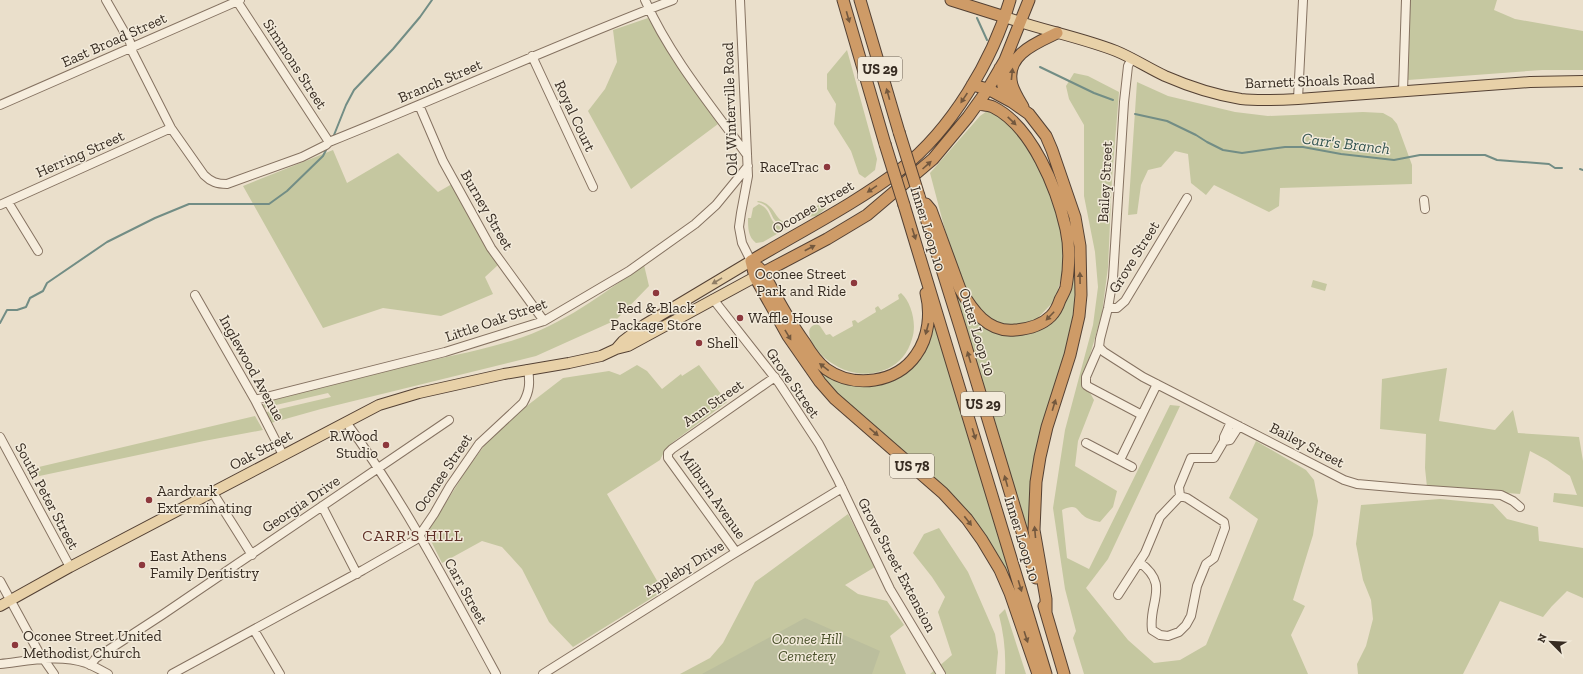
<svg xmlns="http://www.w3.org/2000/svg" width="1583" height="674" viewBox="0 0 1583 674" font-family="'Zilla Slab',serif">
  <rect width="100%" height="100%" fill="#eadfcb"/>
  <path fill="#c5c7a0" d="M1409 0H1497L1494 10 1515 19 1583 31V70H1542L1408 80 1406 78Z
    M648 18 718 124 631 189 588 111 605 89 617 62 613 30Z
    M847 50 877 159 875 170 865 178 859 174 851 151 834 124 836 104 827 89V74Z
    M1074 73 1088 76 1119 92 1112 179 1108 267 1102 313 1083 380 1094 400 1078 441 1075 466 1117 491 1113 507 1100 522C1096 521 1091 520 1087 518 1076 512 1079 502 1062 510L1067 558 1089 569 1170 405 1180 406 1108 559 1086 588 1128 640 1154 663 1180 660 1206 645 1258 519 1229 498 1256 441 1306 470 1314 480 1318 501 1313 535 1293 600 1305 606 1291 635 1308 674H1084L1073 638 1076 631 1065 589 1053 508 1065 430 1093 325 1098 287 1095 252 1084 196V125L1069 99 1066 86Z
    M1137 82 1168 96 1235 112 1268 116 1363 112 1383 113 1392 118 1397 124 1412 165V184L1280 188 1279 206 1269 212 1214 185 1206 195 1191 183 1188 154 1175 151 1161 167 1148 170 1141 185 1137 214 1128 215Z
    M990 109 1012 128 1026 145 1045 179 1063 236V272L1055 300 1034 322 1012 326 994 321 976 307 965 288 945 230 930 173 980 116Z
    M333 150 347 183 398 153 438 192 452 184 498 265 485 277 493 294 441 316 383 308 323 328 243 186Z
    M758 201C776 203 775 224 788 222 795 221 802 214 808 212L790 223 781 225C768 219 774 205 757 202Z
    M759 204C773 210 767 222 781 227L791 224 817 209 819 207 810 210 820 204 823 205 826 208 817 216 806 217 763 242 756 243C748 237 748 228 748 218H751L753 208Z
    M1072 259H1077L1073 329 1055 390 1031 537H1029L951 282 995 331 1054 318Z
    M644 265 649 286 616 320 536 356 321 409 271 423 266 415 267 412 331 397 328 393 263 408V405C271 397 304 391 317 388 343 381 370 374 396 368 435 359 475 352 514 340 563 325 602 294 644 265Z
    M1313 280 1327 284 1325 291 1311 287Z
    M901 293C912 303 917 325 912 339 908 353 900 363 887 369 838 391 790 329 817 324L820 326 826 335 830 334 833 337 853 326 852 321 855 320 858 323 876 312 875 308 878 306 881 310 899 299 898 295Z
    M934 322 1025 615 978 527 858 416 811 365 850 384 912 365 932 323Z
    M637 365 647 371 662 389 681 374 682 376 699 365 727 402 673 442 665 450 660 460 607 494 663 591 573 647 549 622 522 569 502 547 482 541 442 563 427 533 467 469 487 442 515 415 563 378 609 371 620 375Z
    M1447 368 1439 421 1495 430 1513 410 1518 433 1579 437 1583 461V507L1553 502 1554 493 1577 495 1570 476 1547 460 1530 451 1520 494 1427 487 1425 468 1426 434 1380 429 1382 379Z
    M255 416 263 430 204 441 30 478 26 470Z
    M1440 499 1493 504 1507 519 1538 527 1539 541 1583 548V598L1567 591 1552 606 1543 617 1500 601 1463 674H1358L1357 664 1366 646 1373 619 1371 600 1363 580 1356 544 1361 505Z
    M848 514 875 567 845 585 858 594 887 601 904 625 890 636 906 674H680L710 658 723 643 755 582Z
    M939 528 968 572 995 634 998 652 996 674H930L952 655 938 612 945 597 932 577 913 553 924 534Z
    M1005 609 1026 674H1005C1006 653 1004 635 999 615Z"/>
  <path fill="#bbbe9d" d="M805 618 880 651 872 674H702Z"/>
  <g fill="none" stroke-linecap="round" stroke-linejoin="round">
    <path stroke="#728d85" stroke-width="2" d="M977 18 987 40
      M1040 67 1094 93 1113 100
      M1135 114 1167 121 1196 135 1207 142 1223 150 1242 153 1285 147H1303L1341 154 1394 160 1420 155H1485L1497 160 1549 164 1555 168H1562
      M334 135 346 105 354 90 393 49 420 17 432 0
      M1580 169 1583 170
      M0 323 7 310H17L26 307 30 298 43 291 47 283 107 242 155 218 189 204H269L287 191 323 156 327 148"/>
    <g stroke="#857261" stroke-width="10">
      <path id="minor" d="M106 0 130 42 132 51 171 128 204 175C211 182 217 184 227 184L302 157 326 145 329 142C444 96 557 44 673 0
        M645 0C669 55 712 107 747 155
        M740 0 748 176 741 213 739 227 742 243 751 261
        M237 1 329 142
        M532 56 593 187
        M1132 58 1128 66 1124 102 1113 278 1108 308 1100 339 1099 347 1086 377V385L1089 387 1142 415
        M1403 91 1406 0
        M1298 99 1303 0
        M0 105 240 0
        M419 105 443 161 491 248 544 321
        M1424 200 1425 209
        M8 202 38 251
        M0 205 171 128
        M195 295 255 400 283 455
        M713 299 779 383 819 444 838 480 890 589 941 674
        M1108 308H1117L1125 301 1187 198
        M1099 347 1104 352 1143 377 1344 480 1357 484 1414 489 1501 495 1513 501 1520 507
        M255 400 445 352 544 321 629 271 695 224 716 205 748 166
        M346 422C404 501 449 588 496 674
        M0 437 70 567
        M1224 441 1230 440 1239 426
        M1086 443 1132 467
        M1120 460 1157 384
        M213 493 252 555
        M322 506 357 574
        M736 552 668 458V453L672 449 775 377
        M1139 562C1171 585 1148 602 1152 630L1160 635 1168 636 1179 632 1186 625 1191 616 1197 586 1206 564 1214 558 1225 528 1224 522 1187 498 1180 496 1179 487 1191 458H1214L1224 441V437L1231 422
        M0 581 38 651 54 674
        M1118 595 1145 553 1160 517 1180 496
        M254 630 280 674
        M0 664C28 661 58 654 86 663 93 666 101 670 108 674
        M90 665 96 658 162 615 449 420
        M172 674 363 570 417 539 434 514 450 486 479 444 523 403C530 391 530 382 528 369
        M543 674 730 556 842 488"/>
    </g>
    <g stroke="#544134" stroke-width="12">
      <path id="major" d="M1005 17C1041 30 1080 37 1116 51 1133 58 1148 68 1165 76 1188 86 1215 95 1241 99 1260 101 1279 100 1298 99L1530 82 1583 81
        M616 349 623 341 644 325 751 261
        M0 606 70 567 379 405 419 393 504 374 569 363 601 356 616 349 628 346 755 277"/>
    </g>
    <g stroke="#544134" stroke-width="13">
      <path id="highway" d="M843 0 885 144
        M860 0 899 132
        M951 0 1005 17
        M1000 68 1003 86 1012 101
        M972 85 988 89 1012 102 1029 114 1046 136 1052 150 1075 217 1080 246 1081 295 1079 316 1070 355 1047 427 1040 457 1036 482 1034 530 1046 599V612
        M1023 107C1019 100 1014 92 1012 85 1004 55 1036 43 1057 33
        M919 196 961 330 1036 578
        M926 204 931 210 960 289C972 310 988 333 1015 330 1028 329 1041 326 1051 316 1055 312 1058 306 1060 300 1062 296 1065 291 1066 287 1069 269 1070 247 1066 229 1057 189 1032 126 993 107 989 105 983 105 978 104
        M904 205 1046 674
        M751 261 755 277 788 336 820 382 834 398 943 493 967 519 982 540 1000 570 1010 593 1038 674
        M751 261C801 231 855 204 901 169 951 130 993 60 1010 0
        M758 267 763 272C776 297 789 321 805 343 811 353 817 362 826 369 854 389 897 383 916 355 929 337 931 313 926 293
        M755 277 827 239 867 215 933 159 968 117 988 89 1005 60 1029 0
        M1044 606 1064 674"/>
    </g>
    <use href="#minor" stroke="#f6eddd" stroke-width="8"/>
    <use href="#major" stroke="#e8d1a8" stroke-width="10"/>
    <use href="#highway" stroke="#ce9b67" stroke-width="11"/>
    <g stroke="#544134" stroke-width="13" stroke-linecap="butt">
      <path id="highway-bridge" d="M899 132 919 196
        M885 144 904 205"/>
    </g>
    <use href="#highway-bridge" stroke="#ce9b67" stroke-width="11"/>
  </g>
  <defs><path id="oneway-solid" d="M-6-.8H1V-3.2L6.5 0L1 3.2V.8H-6Z"/></defs>
  <g fill="#73583e">
    <use href="#oneway-solid" transform="translate(848 17) rotate(74)"/>
    <use href="#oneway-solid" transform="translate(1012 74) rotate(-84)"/>
    <use href="#oneway-solid" transform="translate(888 94) rotate(-106)"/>
    <use href="#oneway-solid" transform="translate(964 98) rotate(124)"/>
    <use href="#oneway-solid" transform="translate(1012 121) rotate(44)"/>
    <use href="#oneway-solid" transform="translate(927 165) rotate(-42)"/>
    <use href="#oneway-solid" transform="translate(872 189) rotate(146)"/>
    <use href="#oneway-solid" transform="translate(914 234) rotate(72)"/>
    <use href="#oneway-solid" transform="translate(810 248) rotate(-28)"/>
    <use href="#oneway-solid" transform="translate(1080 278) rotate(-91)"/>
    <use href="#oneway-solid" transform="translate(1050 316) rotate(134)"/>
    <use href="#oneway-solid" transform="translate(927 329) rotate(105)"/>
    <use href="#oneway-solid" transform="translate(788 335) rotate(59)"/>
    <use href="#oneway-solid" transform="translate(969 357) rotate(-107)"/>
    <use href="#oneway-solid" transform="translate(824 367) rotate(-142)"/>
    <use href="#oneway-solid" transform="translate(1054 405) rotate(-73)"/>
    <use href="#oneway-solid" transform="translate(874 432) rotate(41)"/>
    <use href="#oneway-solid" transform="translate(974 434) rotate(73)"/>
    <use href="#oneway-solid" transform="translate(1006 481) rotate(-106)"/>
    <use href="#oneway-solid" transform="translate(968 521) rotate(52)"/>
    <use href="#oneway-solid" transform="translate(1035 532) rotate(-95)"/>
    <use href="#oneway-solid" transform="translate(1020 586) rotate(73)"/>
    <use href="#oneway-solid" transform="translate(1026 637) rotate(72)"/>
  </g>
  <use fill="#907e65" href="#oneway-solid" transform="translate(717 281) rotate(149)"/>
  <g fill="#8d383d" stroke="#f2eada" stroke-width="1.5">
    <circle cx="827" cy="167" r="4"/>
    <circle cx="854" cy="283" r="4"/>
    <circle cx="656" cy="293" r="4"/>
    <circle cx="740" cy="318" r="4"/>
    <circle cx="699" cy="343" r="4"/>
    <circle cx="386" cy="445" r="4"/>
    <circle cx="149" cy="500" r="4"/>
    <circle cx="142" cy="565" r="4"/>
    <circle cx="15" cy="645" r="4"/>
  </g>
  <g text-anchor="middle" stroke-width="3" stroke-linejoin="round" paint-order="stroke">
    <g fill="#f2eada" stroke="#6f6559" stroke-width="1">
      <rect x="858" y="57" width="44" height="24" rx="3"/>
      <rect x="961" y="392" width="44" height="24" rx="3"/>
      <rect x="890" y="454" width="44" height="24" rx="3"/>
    </g>
    <g font-size="14" font-weight="bold" fill="#372c22">
      <text x="880" y="74">US 29</text>
      <text x="983" y="409">US 29</text>
      <text x="912" y="471">US 78</text>
    </g>
    <g font-size="15" fill="#372c22" stroke="#f2eada">
      <text transform="translate(114 40) rotate(-24)" y="5">East Broad Street</text>
      <text transform="translate(295 64) rotate(57)" y="5">Simmons Street</text>
      <text transform="translate(440 81) rotate(-23)" y="5">Branch Street</text>
      <text transform="translate(1310 81) rotate(-2)" y="5">Barnett Shoals Road</text>
      <text transform="translate(730 109) rotate(-92)" y="5">Old Winterville Road</text>
      <text transform="translate(575 116) rotate(65)" y="5">Royal Court</text>
      <text transform="translate(80 154) rotate(-24)" y="5">Herring Street</text>
      <text transform="translate(1105 182) rotate(-87)" y="5">Bailey Street</text>
      <text transform="translate(813 207) rotate(-30)" y="5">Oconee Street</text>
      <text transform="translate(487 210) rotate(60)" y="5">Burney Street</text>
      <text transform="translate(928 229) rotate(73)" y="5">Inner Loop 10</text>
      <text transform="translate(1134 257) rotate(-58)" y="5">Grove Street</text>
      <text transform="translate(496 320) rotate(-19)" y="5">Little Oak Street</text>
      <text transform="translate(977 332) rotate(73)" y="5">Outer Loop 10</text>
      <text transform="translate(252 368) rotate(61)" y="5">Inglewood Avenue</text>
      <text transform="translate(793 383) rotate(55)" y="5">Grove Street</text>
      <text transform="translate(713 403) rotate(-35)" y="5">Ann Street</text>
      <text transform="translate(1307 445) rotate(27)" y="5">Bailey Street</text>
      <text transform="translate(261 450) rotate(-28)" y="5">Oak Street</text>
      <text transform="translate(443 473) rotate(-56)" y="5">Oconee Street</text>
      <text transform="translate(713 495) rotate(55)" y="5">Milburn Avenue</text>
      <text transform="translate(47 496) rotate(62)" y="5">South Peter Street</text>
      <text transform="translate(301 504) rotate(-34)" y="5">Georgia Drive</text>
      <text transform="translate(1022 539) rotate(73)" y="5">Inner Loop 10</text>
      <text transform="translate(897 565) rotate(62)" y="5">Grove Street Extension</text>
      <text transform="translate(684 568) rotate(-32)" y="5">Appleby Drive</text>
      <text transform="translate(466 591) rotate(61)" y="5">Carr Street</text>
    </g>
    <g font-size="15" fill="#372c22" stroke="#f2eada" text-anchor="start">
      <text x="819" y="172" text-anchor="end">RaceTrac</text>
      <text x="846" y="279" text-anchor="end">Oconee Street<tspan x="846" dy="17">Park and Ride</tspan></text>
      <text x="656" y="313" text-anchor="middle">Red &amp; Black<tspan x="656" dy="17">Package Store</tspan></text>
      <text x="748" y="323">Waffle House</text>
      <text x="707" y="348">Shell</text>
      <text x="378" y="441" text-anchor="end">R.Wood<tspan x="378" dy="17">Studio</tspan></text>
      <text x="157" y="496">Aardvark<tspan x="157" dy="17">Exterminating</tspan></text>
      <text x="150" y="561">East Athens<tspan x="150" dy="17">Family Dentistry</tspan></text>
      <text x="23" y="641">Oconee Street United<tspan x="23" dy="17">Methodist Church</tspan></text>
    </g>
    <g font-size="15" font-style="italic" fill="#4a512b" stroke="#f2eada">
      <text x="807" y="644">Oconee Hill<tspan x="807" dy="17">Cemetery</tspan></text>
    </g>
    <g font-size="16" font-style="italic" fill="#345551" stroke="#f2eada">
      <text transform="translate(1346 143) rotate(7)" y="6">Carr's Branch</text>
    </g>
    <g font-size="16" letter-spacing="1" fill="#5f3027" stroke="#f2eada">
      <text x="413" y="541">CARR'S HILL</text>
    </g>
  </g>
  <g transform="translate(1551 642) rotate(294)" stroke="#f2eada" stroke-width="3" paint-order="stroke">
  <path d="M0-3L7 15L0 10L-7 15Z" fill="#372c22"/>
  <text y="-6" font-size="11" font-weight="bold" text-anchor="middle" fill="#372c22">N</text>
  </g>
</svg>
